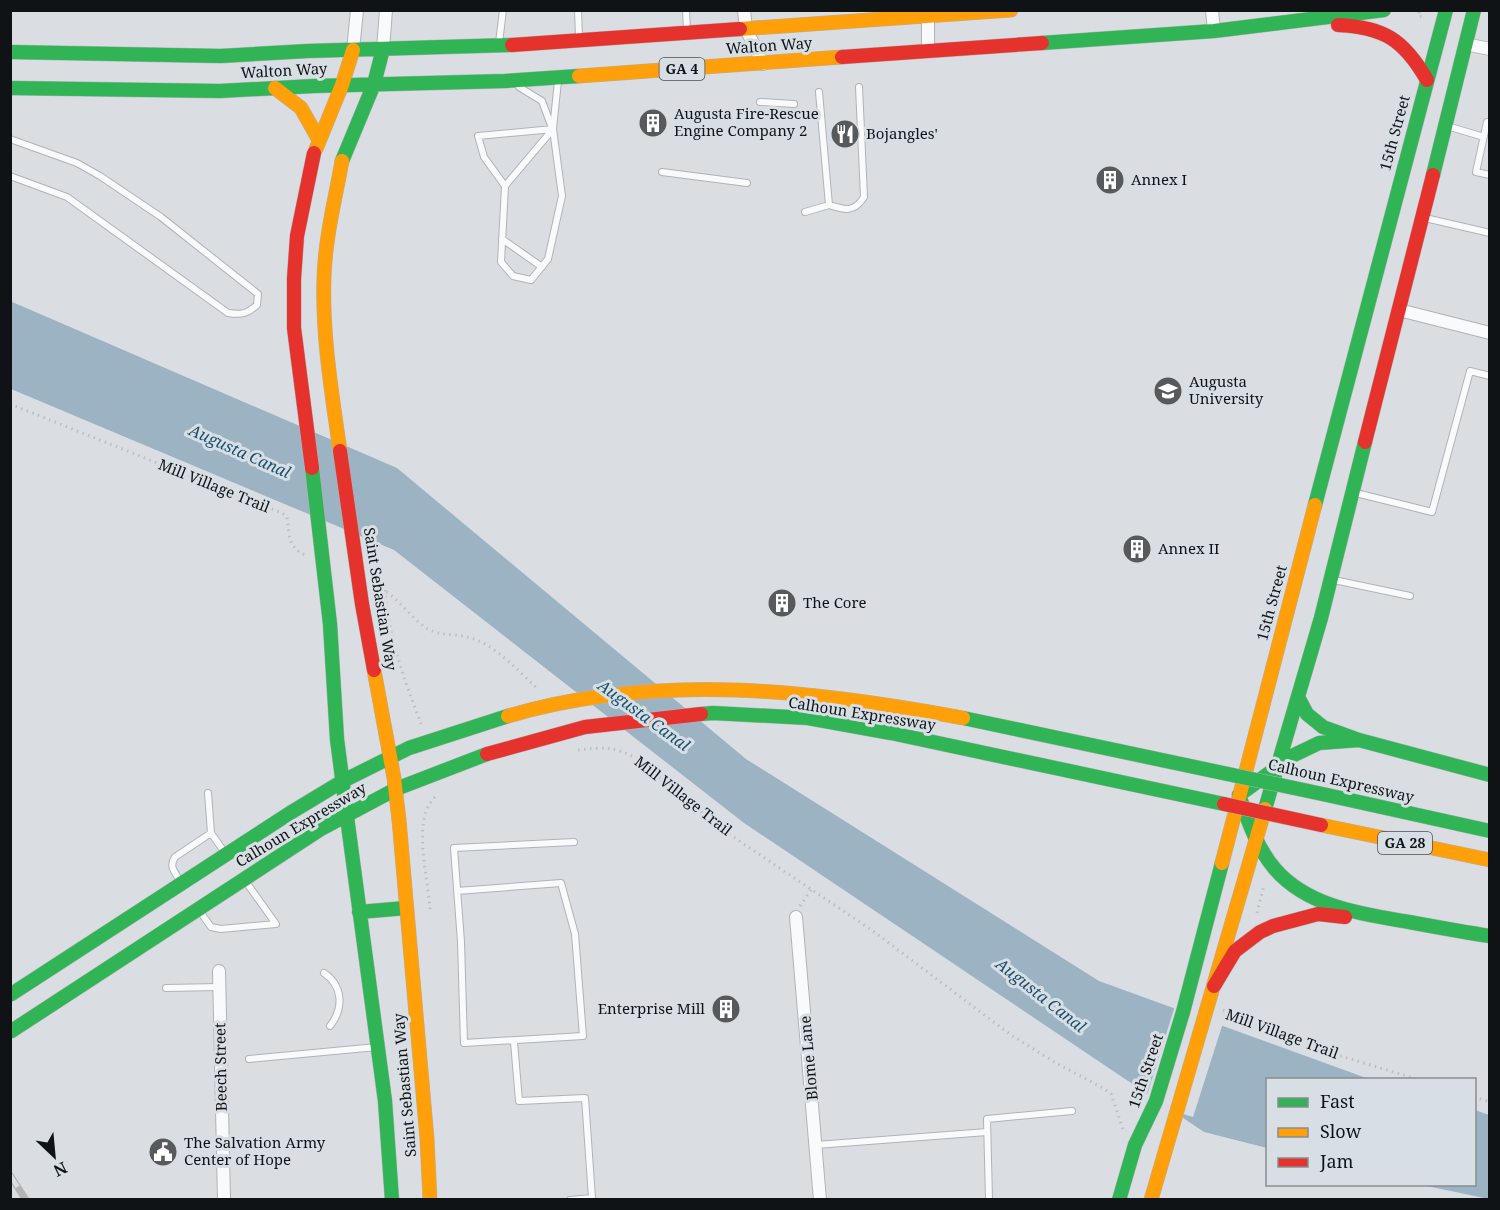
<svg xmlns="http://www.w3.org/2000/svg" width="1500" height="1210" viewBox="0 0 1500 1210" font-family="'Noto Serif',serif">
  <rect width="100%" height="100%" fill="#dadee2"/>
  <path fill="#9cb3c4" d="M10 301 397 468 746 759 1099 981 1369 1079 1268 1080 1267 1148 1204 1132 744 823 394 550 11 389Z
    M1475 1110 1489 1115V1199L1422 1185 1474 1184Z"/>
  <path fill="#dadee2" d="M1175 1006 1223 1023 1193 1117 1159 1107 1146 1098Z"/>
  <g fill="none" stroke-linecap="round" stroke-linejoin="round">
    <g stroke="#b0b3b6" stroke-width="8">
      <path id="lane" d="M578 10 579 37
        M686 10 687 31
        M499 43 503 10
        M519 87 542 101 552 128
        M819 92 829 205C845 210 854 213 864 197L859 87
        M760 102 794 104
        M1490 122H1487L1476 172 1490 175
        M1447 126 1484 137
        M553 129 505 186 501 262 513 276 531 280 548 259 562 196 553 129 558 81
        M10 139 77 163 100 176 161 217 258 294 257 305C247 314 241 315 228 313L67 197 10 176
        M662 172 747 183
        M505 186 484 157 478 136 553 129
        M805 212 829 205
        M1425 218 1490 233
        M502 239 542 267
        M1356 493 1432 512 1470 371 1490 376
        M1334 580 1410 596
        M208 793 211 833 223 850
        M179 879C174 871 169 866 175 857L211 833
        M457 891 561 883 575 934 583 1036 464 1043 461 942 454 848 574 842
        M201 913 211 927 221 929 276 924 246 882
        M324 973C343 986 344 1008 330 1026
        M166 988 219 987
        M514 1042 519 1101 585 1098 592 1198 570 1200
        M249 1059 377 1047
        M816 1145 987 1132
        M989 1200 987 1119 1072 1111"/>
    </g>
    <g stroke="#b0b3b6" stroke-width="14">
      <path id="street" d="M744 10 746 29 763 64
        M1212 10 1214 31
        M928 12V50
        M1465 44 1490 49
        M383 49 386 10
        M353 50 357 10
        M1399 310 1490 333
        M796 917 820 1200
        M219 971 224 1200"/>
    </g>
    <g stroke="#b0b3b6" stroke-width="15">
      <path id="fast" d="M1042 43 1214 31 1384 10
        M10 52 221 56 308 51 512 45
        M10 88 220 91 314 86 505 81 579 76
        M342 161 374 84 383 49
        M1433 175 1474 10
        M1315 505 1446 10
        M1298 697 1307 714 1323 727 1359 740 1490 775
        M1359 740 1319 743 1294 755 1239 795C1248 821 1257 848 1275 869 1308 907 1362 914 1409 922 1436 927 1463 932 1490 936
        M1327 795 1490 831
        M1265 809 1321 618 1365 442
        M349 832 385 1101 392 1200
        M359 912 406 908
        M1119 1200 1135 1145 1156 1101 1183 1012 1222 863"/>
    </g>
    <g stroke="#b0b3b6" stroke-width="15">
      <path id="slow" d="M740 29 1011 10
        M579 76 842 57
        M275 88 301 108 319 140
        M316 149 342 85 353 50
        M399 820 427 1139 430 1200
        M1321 825 1490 860
        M1222 863 1315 505
        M1151 1200 1265 809"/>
    </g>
    <g stroke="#b0b3b6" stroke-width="15">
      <path id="jam" d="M1338 25C1384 27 1404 40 1427 80
        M512 45 740 29
        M842 57 1042 43
        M1365 442 1433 175
        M1214 986 1235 951 1260 932 1273 926 1318 914 1345 917"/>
    </g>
    <path stroke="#bdbec0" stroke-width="3" stroke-dasharray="1.5 4.5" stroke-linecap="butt" d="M1419 12 1418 16 1425 17
      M10 404 282 513 287 517C290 537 287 547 307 556
      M376 586C396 595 406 612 422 625 437 637 451 633 467 637 494 643 518 671 538 689
      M385 590C388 637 405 681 421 724
      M578 750C603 747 615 746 637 759L726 832 873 931 1011 1035 1056 1063 1103 1088 1111 1094 1123 1129
      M800 906 811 890
      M430 909C428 881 419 846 424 819 425 809 431 802 437 794
      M1257 913 1264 885
      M1223 1010 1311 1047 1420 1080
      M1474 1097 1490 1102"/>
    <use href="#lane" stroke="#f9fafb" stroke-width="6"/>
    <use href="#street" stroke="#f9fafb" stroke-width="12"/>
    <use href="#fast" stroke="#30b455" stroke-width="14"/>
    <use href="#slow" stroke="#ff9f0a" stroke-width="14"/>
    <use href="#jam" stroke="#e5322d" stroke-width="14"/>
    <g stroke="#b4b4b6" stroke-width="7">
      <path id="rail" d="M10 1175 26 1200"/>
    </g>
    <use href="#rail" stroke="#d7dfe5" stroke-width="4.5" stroke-dasharray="14" stroke-linecap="butt"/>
    <g stroke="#b0b3b6" stroke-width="15" stroke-linecap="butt">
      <path id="fast-bridge" d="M312 468 330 624 337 739 349 832
        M701 714 713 713 808 718 891 733 1224 804
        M963 718 1327 795
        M10 995 290 813 343 781 409 748 508 716
        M10 1032 321 829 396 789 487 754"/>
    </g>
    <g stroke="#b0b3b6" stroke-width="15" stroke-linecap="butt">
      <path id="slow-bridge" d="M340 451C332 394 322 336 324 278 325 239 335 200 342 161
        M374 670 394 778 399 820
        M508 716C658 672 812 690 963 718"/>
    </g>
    <g stroke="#b0b3b6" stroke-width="15" stroke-linecap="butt">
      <path id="jam-bridge" d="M340 451 362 604 374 670
        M312 468 294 328V279L297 236 314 153
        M487 754 585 727 701 714
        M1224 804 1321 825"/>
    </g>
    <use href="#fast-bridge" stroke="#30b455" stroke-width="14"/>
    <use href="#slow-bridge" stroke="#ff9f0a" stroke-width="14"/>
    <use href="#jam-bridge" stroke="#e5322d" stroke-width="14"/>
  </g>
  <defs>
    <g id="building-disc" transform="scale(1.5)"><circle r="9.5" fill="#575a5d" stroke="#d7dfe5"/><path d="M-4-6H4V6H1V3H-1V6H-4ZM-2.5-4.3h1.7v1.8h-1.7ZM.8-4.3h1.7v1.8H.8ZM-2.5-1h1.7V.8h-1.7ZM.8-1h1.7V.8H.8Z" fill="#fff"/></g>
    <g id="restaurant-disc" transform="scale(1.5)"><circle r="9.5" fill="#575a5d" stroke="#d7dfe5"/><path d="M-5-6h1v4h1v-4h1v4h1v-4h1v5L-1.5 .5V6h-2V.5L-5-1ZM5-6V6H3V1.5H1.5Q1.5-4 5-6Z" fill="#fff"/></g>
    <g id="university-disc" transform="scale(1.5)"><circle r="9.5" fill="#575a5d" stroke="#d7dfe5"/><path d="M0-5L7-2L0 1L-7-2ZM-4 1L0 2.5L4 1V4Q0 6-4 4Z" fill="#fff"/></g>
    <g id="civic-disc" transform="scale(1.5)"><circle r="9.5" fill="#575a5d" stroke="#d7dfe5"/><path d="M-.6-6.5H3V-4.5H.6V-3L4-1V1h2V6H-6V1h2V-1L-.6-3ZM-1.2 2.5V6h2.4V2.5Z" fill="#fff"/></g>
  </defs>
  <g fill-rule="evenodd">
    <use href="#building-disc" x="653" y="123"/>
    <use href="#restaurant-disc" x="845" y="134"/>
    <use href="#building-disc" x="1110" y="180"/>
    <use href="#university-disc" x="1168" y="391"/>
    <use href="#building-disc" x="1137" y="549"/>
    <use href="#building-disc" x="782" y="603"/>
    <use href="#building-disc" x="726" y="1009"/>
    <use href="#civic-disc" x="163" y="1152"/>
  </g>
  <g text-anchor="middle" stroke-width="6" stroke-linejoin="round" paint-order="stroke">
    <g fill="#d7dfe5" stroke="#4c5053" stroke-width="1.5">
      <rect x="659.5" y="58" width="45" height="22" rx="4.5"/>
      <rect x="1378" y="832" width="54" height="22" rx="4.5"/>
    </g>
    <g font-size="14" font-weight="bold" fill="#101315">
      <text x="682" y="74">GA 4</text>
      <text x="1405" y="848">GA 28</text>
    </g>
    <g font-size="15" fill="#101315" stroke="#d7dfe5">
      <text transform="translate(769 46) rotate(-4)" y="5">Walton Way</text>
      <text transform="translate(284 71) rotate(-3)" y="5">Walton Way</text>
      <text transform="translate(1395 133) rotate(-75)" y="5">15th Street</text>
      <text transform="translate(214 486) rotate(22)" y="5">Mill Village Trail</text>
      <text transform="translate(380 599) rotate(81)" y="5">Saint Sebastian Way</text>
      <text transform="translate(1272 603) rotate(-75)" y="5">15th Street</text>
      <text transform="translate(862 714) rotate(9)" y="5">Calhoun Expressway</text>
      <text transform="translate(1341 781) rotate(13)" y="5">Calhoun Expressway</text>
      <text transform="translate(683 796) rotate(38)" y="5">Mill Village Trail</text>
      <text transform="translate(301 825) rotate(-31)" y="5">Calhoun Expressway</text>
      <text transform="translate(1282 1034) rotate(20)" y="5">Mill Village Trail</text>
      <text transform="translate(809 1058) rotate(-95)" y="5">Blome Lane</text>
      <text transform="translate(221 1067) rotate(-91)" y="5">Beech Street</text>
      <text transform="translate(1146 1071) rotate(-71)" y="5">15th Street</text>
      <text transform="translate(405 1085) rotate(-95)" y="5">Saint Sebastian Way</text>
    </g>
    <g font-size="15" fill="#101315" stroke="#d7dfe5" text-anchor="start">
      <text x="674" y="119">Augusta Fire-Rescue<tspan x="674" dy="17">Engine Company 2</tspan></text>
      <text x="866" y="139">Bojangles'</text>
      <text x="1131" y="185">Annex I</text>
      <text x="1189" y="387">Augusta<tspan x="1189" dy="17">University</tspan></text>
      <text x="1158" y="554">Annex II</text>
      <text x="803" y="608">The Core</text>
      <text x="705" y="1014" text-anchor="end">Enterprise Mill</text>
      <text x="184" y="1148">The Salvation Army<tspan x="184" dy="17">Center of Hope</tspan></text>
    </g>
    <g font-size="16" font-style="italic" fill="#184f6f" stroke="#d7dfe5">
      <text transform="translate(240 451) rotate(24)" y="6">Augusta Canal</text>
      <text transform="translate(644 715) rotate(36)" y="6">Augusta Canal</text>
      <text transform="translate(1041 995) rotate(38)" y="6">Augusta Canal</text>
    </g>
  </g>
  <rect width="1500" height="1210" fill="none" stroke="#101315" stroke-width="24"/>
  <rect x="1266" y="1078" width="210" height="108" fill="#d7dfe5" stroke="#878d92" stroke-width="1.5"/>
  <rect x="1278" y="1098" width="30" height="9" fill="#30b455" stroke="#878d92" stroke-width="1.5"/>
  <text x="1320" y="1108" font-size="18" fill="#101315">Fast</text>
  <rect x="1278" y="1128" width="30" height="9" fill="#ff9f0a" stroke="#878d92" stroke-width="1.5"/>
  <text x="1320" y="1138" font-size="18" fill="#101315">Slow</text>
  <rect x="1278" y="1158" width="30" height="9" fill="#e5322d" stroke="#878d92" stroke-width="1.5"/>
  <text x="1320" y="1168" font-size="18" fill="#101315">Jam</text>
  <g transform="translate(54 1156) rotate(154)" stroke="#d7dfe5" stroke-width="4.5" paint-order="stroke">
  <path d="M0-4.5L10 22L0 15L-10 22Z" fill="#101315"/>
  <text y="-9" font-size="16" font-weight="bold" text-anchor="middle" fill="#101315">N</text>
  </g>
</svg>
